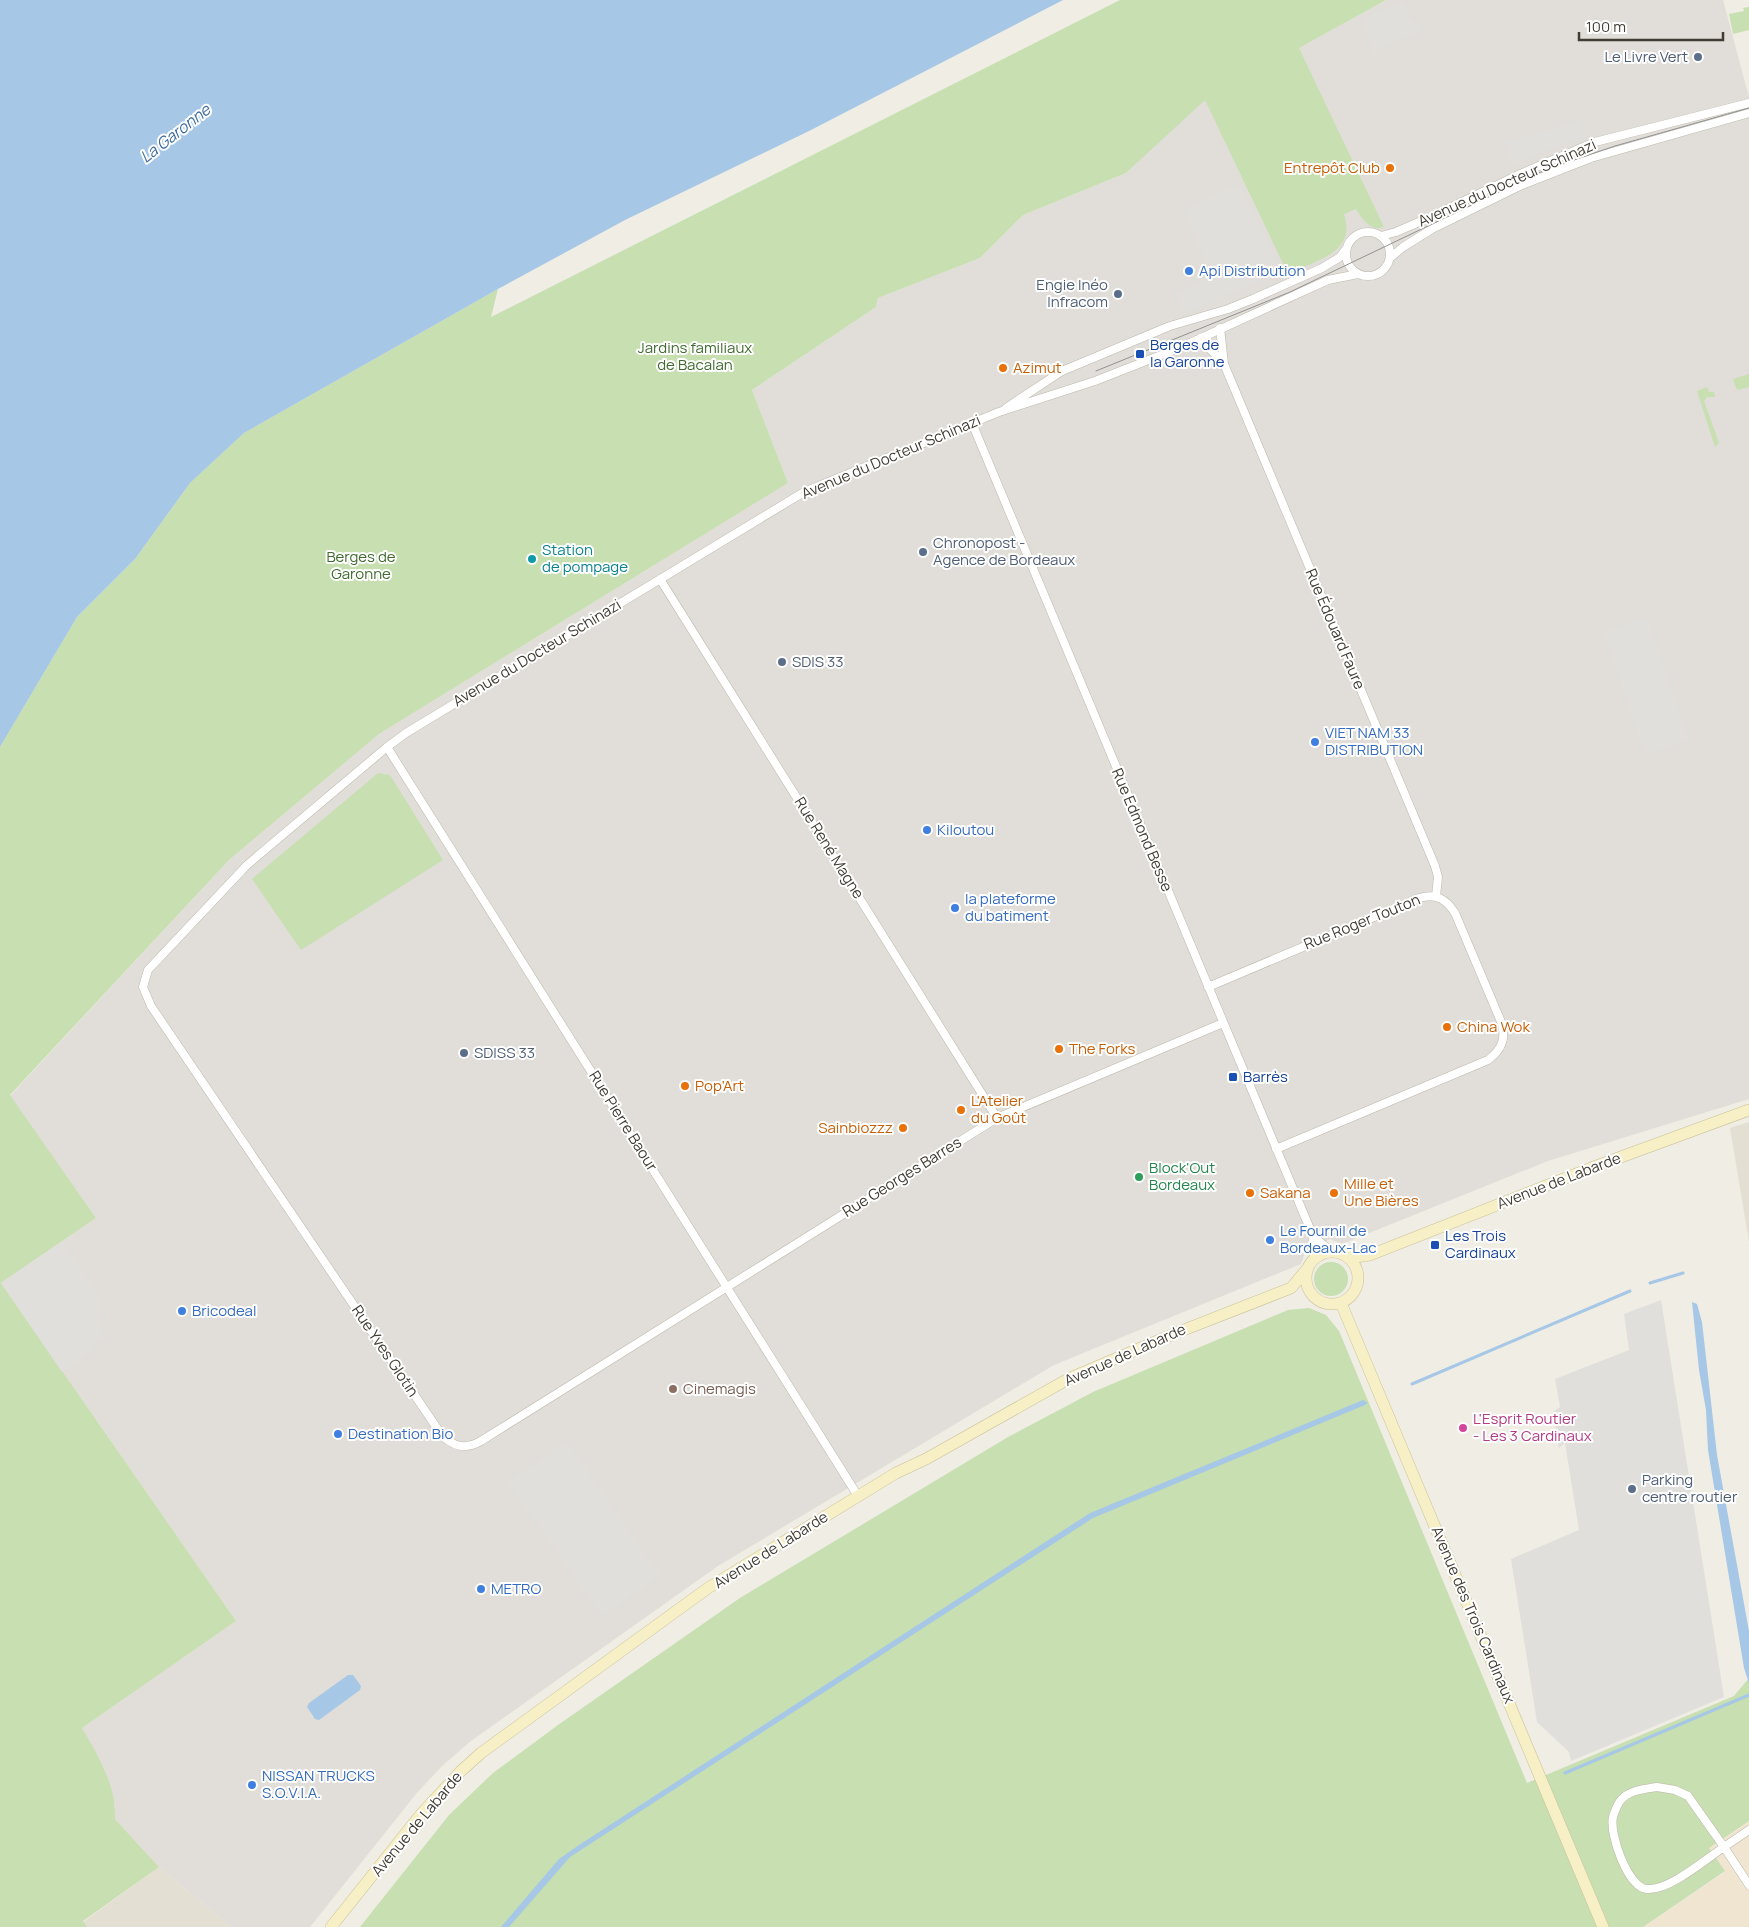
<svg xmlns="http://www.w3.org/2000/svg" width="1749" height="1927" viewBox="0 0 1749 1927" font-family="Manrope,sans-serif">
  <rect width="100%" height="100%" fill="#efede4"/>
  <path fill="#e3dfd2" d="M1749 1122V1242L1730 1128Z
    M159 1867 231 1927H87L83 1922Z"/>
  <path fill="#f0e5d0" d="M1749 1821V1927H1643L1725 1872 1709 1848Z"/>
  <path fill="#e1ded9" d="M1386 0H1723L1749 97V1099L1548 1161 1342 1244 1330 1239 1305 1253 1301 1264 1054 1365 718 1566 471 1741 442 1766 416 1794 310 1927H231L159 1867 115 1819V1805L104 1768 82 1728 236 1621 1 1283 96 1218 10 1096 229 860 379 734 788 483 752 390 876 307 878 298 980 258 1023 215 1126 173 1205 99Z"/>
  <path fill="#c7dfb1" d="M1120 0H1386L1299 48 1384 227C1371 232 1362 219 1356 209L1344 214C1357 253 1316 260 1288 274L1205 100 1126 173 1023 215 980 258 878 298 876 307 752 390 788 483 379 734 229 860 10 1095 96 1218 1 1283 236 1621 82 1728C98 1755 117 1787 115 1819L159 1867 83 1921 87 1927H0V747L77 617 135 559 190 483 244 433 498 289 491 317Z
    M1749 7V30L1733 34 1729 14 1744 11 1743 8Z
    M1749 374V387L1738 390 1736 388 1733 379Z
    M1707 387 1709 392H1714L1715 397H1707L1704 401 1719 443 1715 447 1697 391Z
    M378 773 390 775 443 860 301 950 252 879Z
    M1314 1279a17 17 0 1 1 34 0a17 17 0 1 1-34 0Z
    M1309 1308 1326 1315 1339 1331 1527 1783 1734 1696 1749 1678V1821L1709 1848 1725 1871 1643 1927H360L449 1815 493 1773 558 1725 740 1598 1008 1437 1093 1392 1288 1310Z"/>
  <path fill="#e0dfdc" d="M1404 2 1410 19 1424 29 1373 53 1362 20Z
    M1577 121 1583 137 1513 163 1506 142Z
    M1238 185 1283 272 1183 313 1175 293 1212 278 1185 210Z
    M1647 618 1689 740 1646 755 1604 633Z
    M62 1241 101 1298 95 1302 104 1316 96 1321 106 1336 93 1344 95 1349 62 1372 1 1283Z
    M1661 1300 1724 1697 1571 1761 1569 1752 1537 1722 1511 1559 1579 1530 1565 1443 1559 1448 1553 1412 1560 1407 1555 1379 1629 1350 1624 1314Z
    M567 1442 660 1576 602 1616 508 1482Z"/>
  <path fill="#a6c7e6" d="M0 0H1063L809 131 625 220 498 289 244 433 190 483 135 559 77 617 0 747Z
    M1692 1302 1697 1304 1702 1322 1717 1455 1749 1631V1683L1744 1668 1708 1450 1706 1410 1699 1370Z
    M1363 1400 1368 1403 1365 1405 1093 1518 570 1857 509 1927H501L559 1859 579 1845 1090 1513Z
    M348 1675H353L361 1686 360 1690 319 1720 315 1719 307 1707 309 1703Z"/>
  <g fill="none" stroke-linecap="round" stroke-linejoin="round">
    <path stroke="#a6c7e6" stroke-width="3" d="M1650 1283 1683 1273
      M1412 1384 1630 1291
      M1565 1773 1749 1695"/>
    <g stroke="#bcb8ab" stroke-width="9">
      <path id="minor" d="M1346 254a22 22 0 1 1 44 0a22 22 0 1 1-44 0Z
        M1381 236 1396 232 1426 219 1518 175 1595 142 1749 103
        M1390 258 1403 247 1432 229 1522 185 1591 158 1749 113
        M1220 328 1224 364 1435 866 1438 877 1436 896
        M1200 338 1223 363
        M1006 408 1062 371 1170 326 1228 309 1253 299 1322 268 1340 257 1346 249
        M972 423 1313 1236 1314 1259
        M660 579 997 1118
        M387 747 858 1496
        M1208 987 1419 898C1436 893 1446 899 1455 913L1502 1024C1506 1040 1501 1050 1488 1060L1276 1149
        M1223 1023 997 1118 481 1441C465 1450 453 1447 441 1434L151 1006 143 987 148 970 247 865 387 747 406 733 804 492 999 412 1095 381 1179 348 1328 280 1358 274
        M1313 1236 1332 1252
        M1657 1787 1675 1790 1688 1796 1724 1847C1706 1859 1669 1891 1647 1889 1628 1888 1609 1834 1613 1817 1614 1813 1618 1803 1621 1800 1629 1790 1645 1789 1657 1787Z
        M1749 1830 1724 1847 1749 1885"/>
    </g>
    <g stroke="#cac198" stroke-width="12">
      <path id="secondary" d="M1306 1278a26 26 0 1 1 52 0a26 26 0 1 1-52 0Z
        M1345 1255 1355 1257 1370 1255 1591 1168 1749 1110
        M1341 1303 1603 1927
        M331 1927 422 1813 461 1771 481 1753 708 1588 896 1473 926 1459 1070 1378 1176 1333 1291 1288 1307 1269"/>
    </g>
    <use href="#minor" stroke="#fff" stroke-width="8"/>
    <use href="#secondary" stroke="#f7efc6" stroke-width="11"/>
    <path stroke="#929292" stroke-width="1" d="M1096 371 1290 292 1545 170 1615 146 1749 108"/>
  </g>
  <g fill="#5c6f8a" stroke="#fff" stroke-width="2">
    <circle cx="1698" cy="57" r="5"/>
    <circle cx="1118" cy="294" r="5"/>
    <circle cx="923" cy="552" r="5"/>
    <circle cx="782" cy="662" r="5"/>
    <circle cx="464" cy="1053" r="5"/>
    <circle cx="1632" cy="1489" r="5"/>
  </g>
  <g fill="#e8710a" stroke="#fff" stroke-width="2">
    <circle cx="1390" cy="168" r="5"/>
    <circle cx="1003" cy="368" r="5"/>
    <circle cx="1447" cy="1027" r="5"/>
    <circle cx="1059" cy="1049" r="5"/>
    <circle cx="685" cy="1086" r="5"/>
    <circle cx="961" cy="1110" r="5"/>
    <circle cx="903" cy="1128" r="5"/>
    <circle cx="1250" cy="1193" r="5"/>
    <circle cx="1334" cy="1193" r="5"/>
  </g>
  <g fill="#3f7fe0" stroke="#fff" stroke-width="2">
    <circle cx="1189" cy="271" r="5"/>
    <circle cx="1315" cy="742" r="5"/>
    <circle cx="927" cy="830" r="5"/>
    <circle cx="955" cy="908" r="5"/>
    <circle cx="1270" cy="1240" r="5"/>
    <circle cx="182" cy="1311" r="5"/>
    <circle cx="338" cy="1434" r="5"/>
    <circle cx="481" cy="1589" r="5"/>
    <circle cx="252" cy="1785" r="5"/>
  </g>
  <g fill="#1a4fb4" stroke="#fff" stroke-width="2">
    <rect x="1135" y="349" width="10" height="10" rx="2.5"/>
    <rect x="1228" y="1072" width="10" height="10" rx="2.5"/>
    <rect x="1430" y="1240" width="10" height="10" rx="2.5"/>
  </g>
  <circle fill="#0f9aa8" stroke="#fff" stroke-width="2" cx="532" cy="559" r="5"/>
  <circle fill="#2e9e5b" stroke="#fff" stroke-width="2" cx="1139" cy="1177" r="5"/>
  <circle fill="#8d6e63" stroke="#fff" stroke-width="2" cx="673" cy="1389" r="5"/>
  <circle fill="#d1479c" stroke="#fff" stroke-width="2" cx="1463" cy="1428" r="5"/>
  <g text-anchor="middle" stroke-width="4" stroke-linejoin="round" paint-order="stroke">
    <g font-size="15" fill="#4e5e75" stroke="#fff" text-anchor="start">
      <text x="1688" y="62" text-anchor="end">Le Livre Vert</text>
      <text x="1108" y="290" text-anchor="end">Engie Inéo<tspan x="1108" dy="17">Infracom</tspan></text>
      <text x="933" y="548">Chronopost -<tspan x="933" dy="17">Agence de Bordeaux</tspan></text>
      <text x="792" y="667">SDIS 33</text>
      <text x="474" y="1058">SDISS 33</text>
      <text x="1642" y="1485">Parking<tspan x="1642" dy="17">centre routier</tspan></text>
    </g>
    <g font-size="15" fill="#c56008" stroke="#fff" text-anchor="start">
      <text x="1380" y="173" text-anchor="end">Entrepôt Club</text>
      <text x="1013" y="373">Azimut</text>
      <text x="1457" y="1032">China Wok</text>
      <text x="1069" y="1054">The Forks</text>
      <text x="695" y="1091">Pop’Art</text>
      <text x="971" y="1106">L'Atelier<tspan x="971" dy="17">du Goût</tspan></text>
      <text x="893" y="1133" text-anchor="end">Sainbiozzz</text>
      <text x="1344" y="1189">Mille et<tspan x="1344" dy="17">Une Bières</tspan></text>
      <text x="1260" y="1198">Sakana</text>
    </g>
    <g font-size="15" fill="#413d34" stroke="#fff">
      <text transform="translate(1507 183) rotate(-24)" y="5">Avenue du Docteur Schinazi</text>
      <text transform="translate(891 457) rotate(-23)" y="5">Avenue du Docteur Schinazi</text>
      <text transform="translate(1335 629) rotate(67)" y="5">Rue Édouard Faure</text>
      <text transform="translate(537 653) rotate(-31)" y="5">Avenue du Docteur Schinazi</text>
      <text transform="translate(1142 830) rotate(67)" y="5">Rue Edmond Besse</text>
      <text transform="translate(829 848) rotate(58)" y="5">Rue René Magne</text>
      <text transform="translate(1362 922) rotate(-22)" y="5">Rue Roger Touton</text>
      <text transform="translate(623 1121) rotate(58)" y="5">Rue Pierre Baour</text>
      <text transform="translate(902 1177) rotate(-32)" y="5">Rue Georges Barres</text>
      <text transform="translate(1559 1181) rotate(-21)" y="5">Avenue de Labarde</text>
      <text transform="translate(385 1351) rotate(56)" y="5">Rue Yves Glotin</text>
      <text transform="translate(1125 1355) rotate(-24)" y="5">Avenue de Labarde</text>
      <text transform="translate(771 1550) rotate(-32)" y="5">Avenue de Labarde</text>
      <text transform="translate(1473 1615) rotate(67)" y="5">Avenue des Trois Cardinaux</text>
      <text transform="translate(417 1824) rotate(-50)" y="5">Avenue de Labarde</text>
    </g>
    <g font-size="15" fill="#366cbe" stroke="#fff" text-anchor="start">
      <text x="1199" y="276">Api Distribution</text>
      <text x="1325" y="738">VIET NAM 33<tspan x="1325" dy="17">DISTRIBUTION</tspan></text>
      <text x="937" y="835">Kiloutou</text>
      <text x="965" y="904">la plateforme<tspan x="965" dy="17">du batiment</tspan></text>
      <text x="1280" y="1236">Le Fournil de<tspan x="1280" dy="17">Bordeaux-Lac</tspan></text>
      <text x="192" y="1316">Bricodeal</text>
      <text x="348" y="1439">Destination Bio</text>
      <text x="491" y="1594">METRO</text>
      <text x="262" y="1781">NISSAN TRUCKS<tspan x="262" dy="17">S.O.V.I.A.</tspan></text>
    </g>
    <g font-size="15" fill="#164399" stroke="#fff" text-anchor="start">
      <text x="1150" y="350">Berges de<tspan x="1150" dy="17">la Garonne</tspan></text>
      <text x="1243" y="1082">Barrès</text>
      <text x="1445" y="1241">Les Trois<tspan x="1445" dy="17">Cardinaux</tspan></text>
    </g>
    <g font-size="15" fill="#416a30" stroke="#fff">
      <text x="695" y="353">Jardins familiaux<tspan x="695" dy="17">de Bacalan</tspan></text>
      <text x="361" y="562">Berges de<tspan x="361" dy="17">Garonne</tspan></text>
    </g>
    <g font-size="15" fill="#0d838f" stroke="#fff" text-anchor="start">
      <text x="542" y="555">Station<tspan x="542" dy="17">de pompage</tspan></text>
    </g>
    <g font-size="15" fill="#27864d" stroke="#fff" text-anchor="start">
      <text x="1149" y="1173">Block'Out<tspan x="1149" dy="17">Bordeaux</tspan></text>
    </g>
    <g font-size="15" fill="#785e54" stroke="#fff" text-anchor="start">
      <text x="683" y="1394">Cinemagis</text>
    </g>
    <g font-size="15" fill="#b23c85" stroke="#fff" text-anchor="start">
      <text x="1473" y="1424">L'Esprit Routier<tspan x="1473" dy="17">- Les 3 Cardinaux</tspan></text>
    </g>
    <g font-size="16" font-style="italic" fill="#3c6d9e" stroke="#fff">
      <text transform="translate(175 133) rotate(-38)" y="6">La Garonne</text>
    </g>
  </g>
  <path d="M1579 32v8h144v-8" fill="none" stroke="#413d34" stroke-width="2.5"/>
  <text x="1586" y="32" font-size="15" fill="#413d34" stroke="#ffffff" stroke-width="4" paint-order="stroke">100 m</text>
</svg>
